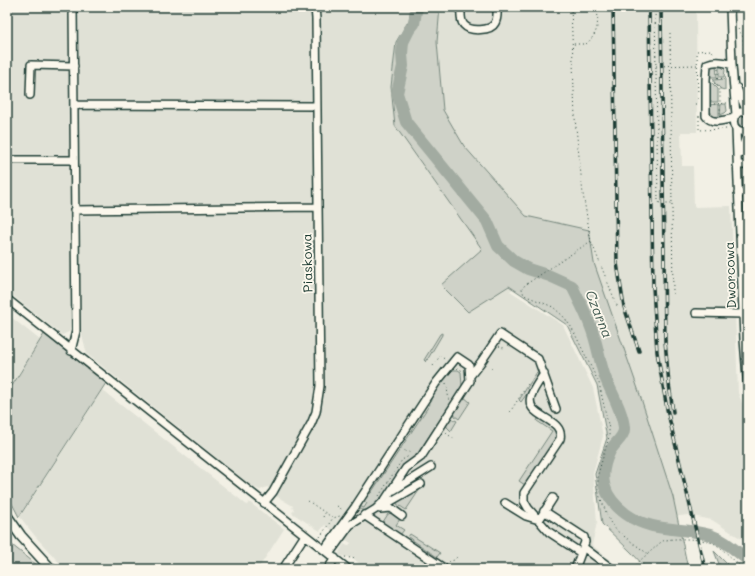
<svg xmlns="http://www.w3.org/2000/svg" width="755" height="576" viewBox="0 0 755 576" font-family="Mali,sans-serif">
  <rect width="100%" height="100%" fill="#f2f0e5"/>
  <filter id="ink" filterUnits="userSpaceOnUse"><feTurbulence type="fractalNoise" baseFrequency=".025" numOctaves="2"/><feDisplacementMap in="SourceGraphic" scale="8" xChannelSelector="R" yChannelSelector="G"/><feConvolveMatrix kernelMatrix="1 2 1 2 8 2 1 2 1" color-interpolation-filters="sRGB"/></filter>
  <g filter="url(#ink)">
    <path fill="#e0e1d6" d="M7 7H696L697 132H681L682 166H693L694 207 731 206 738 393 748 417V543L712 520 688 515 664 518 615 458 586 242 510 291 563 325 593 388 603 436 593 473 597 522 592 545 621 569H365L353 558 340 556 339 552 344 544 348 546 351 543 343 538 335 529 333 531 325 525 320 531 292 513 294 509 292 508 293 506 276 496 278 493 267 487 260 490 253 487 87 354 81 331H71L62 335 7 291Z
      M7 314 40 340 7 392Z
      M102 390 247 505 249 502 284 529 258 569H65L35 536 20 517Z"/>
    <path fill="#cfd2c8" stroke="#77887e" d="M411 7H440L437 42 443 110 464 146 526 216 589 230 594 263 638 389 673 497 688 569H647L631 552 602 524 595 474 607 438 597 385 567 325 509 286 468 312 441 285 482 249 395 126 391 87 396 42 409 20Z
      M716 64 717 77H709C709 72 711 66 716 64Z
      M719 67H722L725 70 724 77H719Z
      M725 79V90L721 89 714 82V80Z
      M709 82H711L718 89V102H710Z
      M717 104 719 105V118C711 116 710 112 709 105Z
      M721 104H726L727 111 725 113 720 115Z
      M738 121a5 5 0 1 1 10 0a5 5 0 1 1-10 0Z
      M442 333V335L426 362 424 360 440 334Z
      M44 334 106 383 19 517 7 494V394Z
      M453 370H458L461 372 462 386 416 456 403 465 382 498 368 510H361L359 506 364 508 367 503 363 500 366 495 371 493 430 404C432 389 443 380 453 370Z
      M537 372 538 378 521 402 519 400Z
      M464 397 470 402 459 419 455 416 454 412Z
      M539 417 554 427 557 434 554 443 525 485 519 481 552 431 537 421Z
      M451 418 457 421 451 431 447 427 446 424Z
      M422 486 406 510 397 504 398 501Z
      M391 513 400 519 396 525 404 530 400 535 384 525 383 522 388 514Z
      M410 534 440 553 437 557 408 537Z
      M7 541 42 569H7Z
      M714 551 732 569H721Z"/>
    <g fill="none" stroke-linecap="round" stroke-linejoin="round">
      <path stroke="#a2aba1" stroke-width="12" d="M418 7 416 11 414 24 409 30 403 42 402 54 403 66 397 93 406 122 487 221 498 246 514 261 528 269 550 276 572 286C578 299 585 311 590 325 597 341 599 360 605 377 611 392 623 412 624 428 625 437 614 443 610 451 597 477 603 497 626 514 654 534 681 526 710 535 725 540 736 551 748 560"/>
      <g stroke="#1f3d34" stroke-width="10">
        <path id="minor" d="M461 7C461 13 460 21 464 25 470 32 491 31 495 23 498 18 497 12 497 7
          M730 7 732 65 736 115
          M732 65C724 62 715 60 707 64L706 80V116C712 125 725 120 734 118
          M737 88 747 112
          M30 95 31 65 74 66
          M74 105 317 106
          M748 112C728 107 729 136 748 131
          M736 129 744 339 748 390
          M740 154 748 131
          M14 160H74
          M737 165H748
          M738 193H745L748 195
          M74 210 318 207
          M7 299 348 569
          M696 313 743 314
          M71 351 76 331 73 7
          M544 374C540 380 534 388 531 396 524 418 565 417 560 439L524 493V501L528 508 549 532 581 553 575 569
          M470 376 481 362 500 334 538 359 556 409
          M394 490 431 467
          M264 503 273 492 311 424 316 412 320 386 316 19 315 7
          M505 503 526 516 539 520 553 498
          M381 507 421 484
          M380 509 391 508 402 516
          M544 511 584 537 585 542 583 547 612 569
          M364 515 445 569
          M324 550 355 507 436 383 457 357 469 365 470 381 421 457 406 468 385 500 376 509 350 525 329 554
          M283 569 305 535
          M328 569 335 558"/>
      </g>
      <g stroke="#1f3d34" stroke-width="12">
        <path id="major" d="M7 516 21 536 51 569"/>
      </g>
      <path stroke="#1f3d34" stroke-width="1" stroke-dasharray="1 3" stroke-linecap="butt" d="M571 7 575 118 583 194 591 241 618 308
        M655 7 658 202 662 204H671
        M738 29 743 37 748 95
        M670 33 673 294
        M574 44H586C600 32 597 24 598 7
        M656 66 697 65
        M718 69V78
        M713 79 726 78
        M714 83 720 89V113
        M698 99 697 51 711 50 715 54
        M695 104H699
        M714 104 727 103
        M699 116V130L727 129
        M591 241 525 285 522 289 524 295 553 307 563 316 572 328 595 375 599 383 609 429V437L598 474V490L600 497 610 522 617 531 648 554
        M499 346 503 348 505 347
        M488 365 492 369
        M433 366 440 356 446 360
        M457 368 463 371
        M446 383 449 400
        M744 396 748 409
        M510 412 528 384
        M446 433 454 439
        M401 449 405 451 413 453
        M379 496 402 460 409 456
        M308 501 333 518 340 516
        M337 506 343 510
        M323 517 325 513
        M320 537 333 518
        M345 557 356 559
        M449 562 454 560 458 556
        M635 569C637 561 646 556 651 551 655 548 659 543 663 541 672 537 707 539 715 544 725 550 734 561 743 569"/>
      <use href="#minor" stroke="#fbf7ec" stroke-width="7"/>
      <use href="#major" stroke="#fbf7ec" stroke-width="9"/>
      <g stroke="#1f3d34" stroke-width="3.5">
        <path id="rail" d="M613 7 617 263 624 307 639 351
          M649 7 653 287 657 352 667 409 705 569
          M661 7 665 341 669 384 673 412"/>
      </g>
      <use href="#rail" stroke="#fbf7ec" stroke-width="2" stroke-dasharray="6" stroke-linecap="butt"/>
    </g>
  </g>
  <g text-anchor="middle" stroke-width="3.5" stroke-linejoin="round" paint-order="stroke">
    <g font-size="13" fill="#1f3d34" stroke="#fbf7ec">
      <text transform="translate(307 263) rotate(-91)" y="5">Piaskowa</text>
      <text transform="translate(730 275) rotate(-92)" y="5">Dworcowa</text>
    </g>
    <g font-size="14" font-style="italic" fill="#465e55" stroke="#fbf7ec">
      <text transform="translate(599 314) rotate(68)" y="5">Czarna</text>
    </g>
  </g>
  <rect width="755" height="576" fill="none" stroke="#fbf7ec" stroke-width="24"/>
  <rect x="12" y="12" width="731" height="552" fill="none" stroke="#1f3d34" stroke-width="1.5" filter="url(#ink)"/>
</svg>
